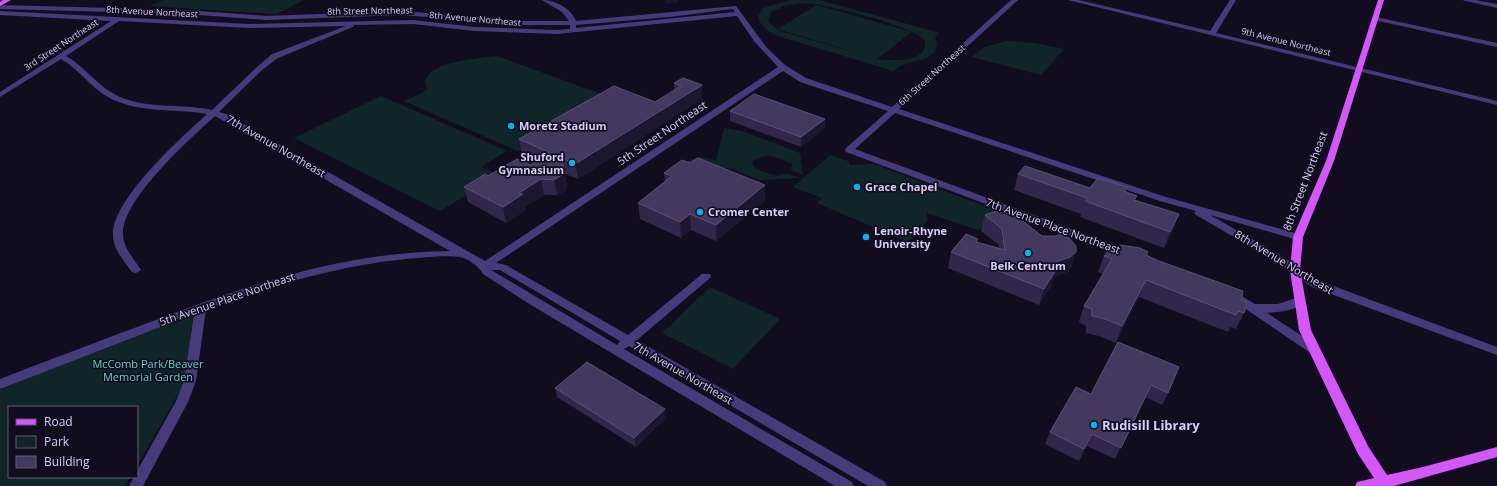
<svg xmlns="http://www.w3.org/2000/svg" width="1497" height="486" viewBox="0 0 1497 486" font-family="'Open Sans',sans-serif">
  <rect width="100%" height="100%" fill="#120d1e"/>
  <path fill="#102528" fill-rule="evenodd" d="M164 0H304L277 14 149 6Z
    M789 0H820L940 33 935 38 937 43 935 52C923 64 905 60 893 71L775 35C766 30 760 26 758 16L764 8ZM803 3C826 4 909 25 924 39 932 63 891 61 877 59L912 32 816 5 778 29 877 59 780 31 768 22 771 12 787 5Z
    M1007 41 1035 43 1064 49 1041 75 972 57 984 47Z
    M497 56 609 97 518 151 404 101 428 90C413 62 481 58 497 56Z
    M381 96 507 151 481 167 499 175 440 211 294 138Z
    M724 128 742 131 800 153 803 175 791 170 792 164C777 157 766 151 752 162L756 169 777 176 787 173 800 178 759 180 728 167 712 179 686 164C693 154 706 157 716 161Z
    M830 155 848 161 850 165 874 164 997 211 985 227 977 230 927 213V221L908 242 817 203 822 198 793 187Z
    M710 287 780 319 733 369 662 333Z
    M194 309 185 382 137 466V407H9V477H130L125 486H0V389Z"/>
  <g fill="none" stroke-linecap="round" stroke-linejoin="round">
    <path fill="#463a7b" fill-rule="evenodd" d="M542 0C555 0 571 8 576 21L736 6 767 48 785 65 806 78 892 107 1011 0H1018L899 109 1166 197 1302 235 1303 237 1298 240 1210 215 1278 254 1320 281 1497 347V355L1312 287 1270 258 1196 215 1194 213 1196 211 1160 201 895 113 855 149 1128 250 1129 252 1128 254H1120L846 152 845 150 846 148 888 111 800 82 783 71 496 263 506 265 628 335 702 274H710L711 276 710 278 637 340 885 482 887 486H868L629 346 624 349 852 482 854 486H835L531 305 483 274C479 267 470 259 460 257 444 255 422 258 406 259 336 266 271 286 206 309L196 381 188 402 143 486H129L134 477H137V471L176 401 184 381 194 314 0 389V379C51 359 102 340 153 321 251 284 344 252 450 251L215 116C190 139 121 200 123 235 124 249 134 259 141 270L136 273 132 272C124 261 113 249 113 235 112 199 182 137 207 114 175 108 138 114 108 97 90 87 79 69 61 59L0 97V92L111 21 0 15V11L249 24 413 20 475 27 557 30 570 29V25H524L402 15 266 20 186 14 0 9V5L186 10 266 16 402 11 524 21H569L562 12ZM733 9 735 12 576 28V25L669 17ZM737 16 754 41 778 67 485 261 226 114 219 112 262 70 278 58 353 27 354 25 413 24 475 31 557 34ZM119 21 249 28 346 26 272 54 257 67 212 110C180 103 143 110 114 94 96 84 84 66 66 56ZM491 270H500L620 341 617 345Z
      M1068 0H1079L1210 31 1230 0H1236L1216 33 1497 101V105Z
      M1462 0H1475L1497 4V8Z
      M1376 17 1497 43V47L1374 20 1373 19Z
      M1235 292 1255 304H1278L1299 297 1303 298 1304 301C1298 311 1278 312 1267 313L1317 346 1319 349 1317 352H1309L1231 299 1230 296 1231 293Z"/>
    <path fill="#d457f9" fill-rule="evenodd" d="M3 0H11L0 6V2Z
      M1378 0H1384L1334 161 1303 237 1300 270 1311 330 1368 446 1387 475 1423 467 1497 447V457L1394 486H1355L1357 482 1374 478 1358 454 1299 330 1290 270 1293 237 1326 161Z"/>
  </g>
  <path fill="#33264b" d="M674 83 702 85V99L578 179 565 174 567 187 565 191 557 195H544L525 207 526 210 506 223 468 202 464 187 488 176 530 165 537 161 522 155 519 139 655 102 674 90Z
    M730 111 825 119 824 129 801 147 730 121Z
    M690 163 765 185V201L716 241 691 230 681 238 640 219 638 203 665 181 664 173Z
    M1018 174 1090 188 1127 187 1125 192 1137 196 1135 200 1179 214 1173 230 1164 248 1080 217 1081 214 1014 190Z
    M985 215 1042 236 1076 252 1071 268 1065 273 1054 277 1051 286 1039 305 948 268 951 252 977 242 999 248V245L981 231Z
    M1147 255 1241 300 1244 313 1236 329 1230 327 1228 332 1139 297 1116 343 1099 336 1086 333V326L1079 322 1084 306 1103 274 1098 272 1104 256Z
    M1118 342 1168 393 1162 405 1145 397 1115 459 1087 446 1079 461 1045 444 1050 432 1091 394Z
    M555 388 666 418 636 447 557 397Z"/>
  <path fill="#1e1531" d="M665 0H678V2L665 4Z
    M702 85V99L578 179 575 164Z
    M825 119 824 129 801 147V137Z
    M562 158 567 187 565 191 557 195 554 180Z
    M541 179 544 195 525 207 526 210 506 223 503 207 519 193Z
    M765 185V201L716 241V225Z
    M690 214 691 230 681 238 680 222Z
    M1179 214 1173 230 1164 248 1170 232Z
    M1076 252 1071 268 1065 273 1054 277 1051 286 1039 305 1044 289 1045 266Z
    M1146 280 1139 297 1116 343 1122 326Z
    M665 409 666 418 636 447 634 438Z
    M1092 434 1087 446 1079 461 1084 449Z"/>
  <path fill="#44385e" stroke="#5c4f77" d="M683 78 702 85 575 164 562 158 564 172 562 175 554 180 541 179 519 193 523 194 503 207 464 187 485 174 488 176 517 159 530 165 550 153 519 139 614 86 655 102 681 86 674 83Z
    M754 94 825 119 801 137 730 111Z
    M698 158 765 185 716 225 690 214 680 222 638 203 672 176 664 173 682 160 690 163Z
    M1025 166 1090 188 1098 178 1127 187 1124 191 1137 196 1134 200 1179 214 1170 232 1085 201 1087 198 1018 174Z
    M1006 208 1042 236H1058L1059 234 1069 238 1076 246V252L1070 257 1045 266 1056 270 1044 289 951 252 966 234 978 239 976 242 1005 250 1002 229 985 215Z
    M1120 245 1140 248 1148 252 1146 255 1159 261 1243 291 1241 300 1247 302 1244 313 1238 311 1236 315 1146 280 1122 326 1105 319 1092 316V309L1084 306 1112 259 1104 256 1110 249Z
    M1118 342 1179 367 1168 393 1151 385 1121 448 1092 434 1084 449 1050 432 1076 387 1091 394Z
    M587 362 665 409 634 438 555 388Z"/>
  <g fill="#09b4ec" stroke="#120d1e" stroke-width="1.5">
    <circle cx="511" cy="126" r="4"/>
    <circle cx="572" cy="163" r="4"/>
    <circle cx="857" cy="187" r="4"/>
    <circle cx="700" cy="212" r="4"/>
    <circle cx="866" cy="237" r="4"/>
    <circle cx="1028" cy="253" r="4"/>
    <circle cx="1094" cy="425" r="4"/>
  </g>
  <g text-anchor="middle" stroke-width="3.5" stroke-linejoin="round" paint-order="stroke">
    <g font-size="9" fill="#d9ccfd" stroke="#120d1e">
      <text transform="translate(370 11) rotate(-1)" y="3">8th Street Northeast</text>
      <text transform="translate(152 12) rotate(3)" y="3">8th Avenue Northeast</text>
      <text transform="translate(475 19) rotate(5)" y="3">8th Avenue Northeast</text>
      <text transform="translate(1286 42) rotate(14)" y="3">9th Avenue Northeast</text>
      <text transform="translate(61 45) rotate(-33)" y="3">3rd Street Northeast</text>
      <text transform="translate(932 75) rotate(-42)" y="3">6th Street Northeast</text>
    </g>
    <g font-size="11" font-weight="bold" fill="#d9ccfd" stroke="#120d1e" text-anchor="start">
      <text x="519" y="130">Moretz Stadium</text>
      <text x="564" y="161" text-anchor="end">Shuford<tspan x="564" dy="13">Gymnasium</tspan></text>
      <text x="865" y="191">Grace Chapel</text>
      <text x="708" y="216">Cromer Center</text>
      <text x="874" y="235">Lenoir-Rhyne<tspan x="874" dy="13">University</tspan></text>
      <text x="1028" y="270" text-anchor="middle">Belk Centrum</text>
    </g>
    <g font-size="11" fill="#d9ccfd" stroke="#120d1e">
      <text transform="translate(662 133) rotate(-34)" y="4">5th Street Northeast</text>
      <text transform="translate(276 146) rotate(30)" y="4">7th Avenue Northeast</text>
      <text transform="translate(1305 181) rotate(-69)" y="4">8th Street Northeast</text>
      <text transform="translate(1053 226) rotate(20)" y="4">7th Avenue Place Northeast</text>
      <text transform="translate(1284 262) rotate(31)" y="4">8th Avenue Northeast</text>
      <text transform="translate(227 299) rotate(-19)" y="4">5th Avenue Place Northeast</text>
      <text transform="translate(683 373) rotate(30)" y="4">7th Avenue Northeast</text>
    </g>
    <g font-size="11" fill="#5cd9cc" stroke="#120d1e">
      <text x="148" y="368">McComb Park/Beaver<tspan x="148" dy="13">Memorial Garden</tspan></text>
    </g>
    <g font-size="13" font-weight="bold" fill="#d9ccfd" stroke="#120d1e" text-anchor="start">
      <text x="1102" y="430">Rudisill Library</text>
    </g>
  </g>
  <rect x="8" y="406" width="130" height="72" fill="#120d1e" stroke="#625977"/>
  <rect x="16" y="419" width="20" height="6" fill="#d457f9" stroke="#625977"/>
  <text x="44" y="426" font-size="12" fill="#d9ccfd">Road</text>
  <rect x="16" y="436" width="20" height="12" fill="#102528" stroke="#625977"/>
  <text x="44" y="446" font-size="12" fill="#d9ccfd">Park</text>
  <rect x="16" y="456" width="20" height="12" fill="#44385e" stroke="#625977"/>
  <text x="44" y="466" font-size="12" fill="#d9ccfd">Building</text>
</svg>
